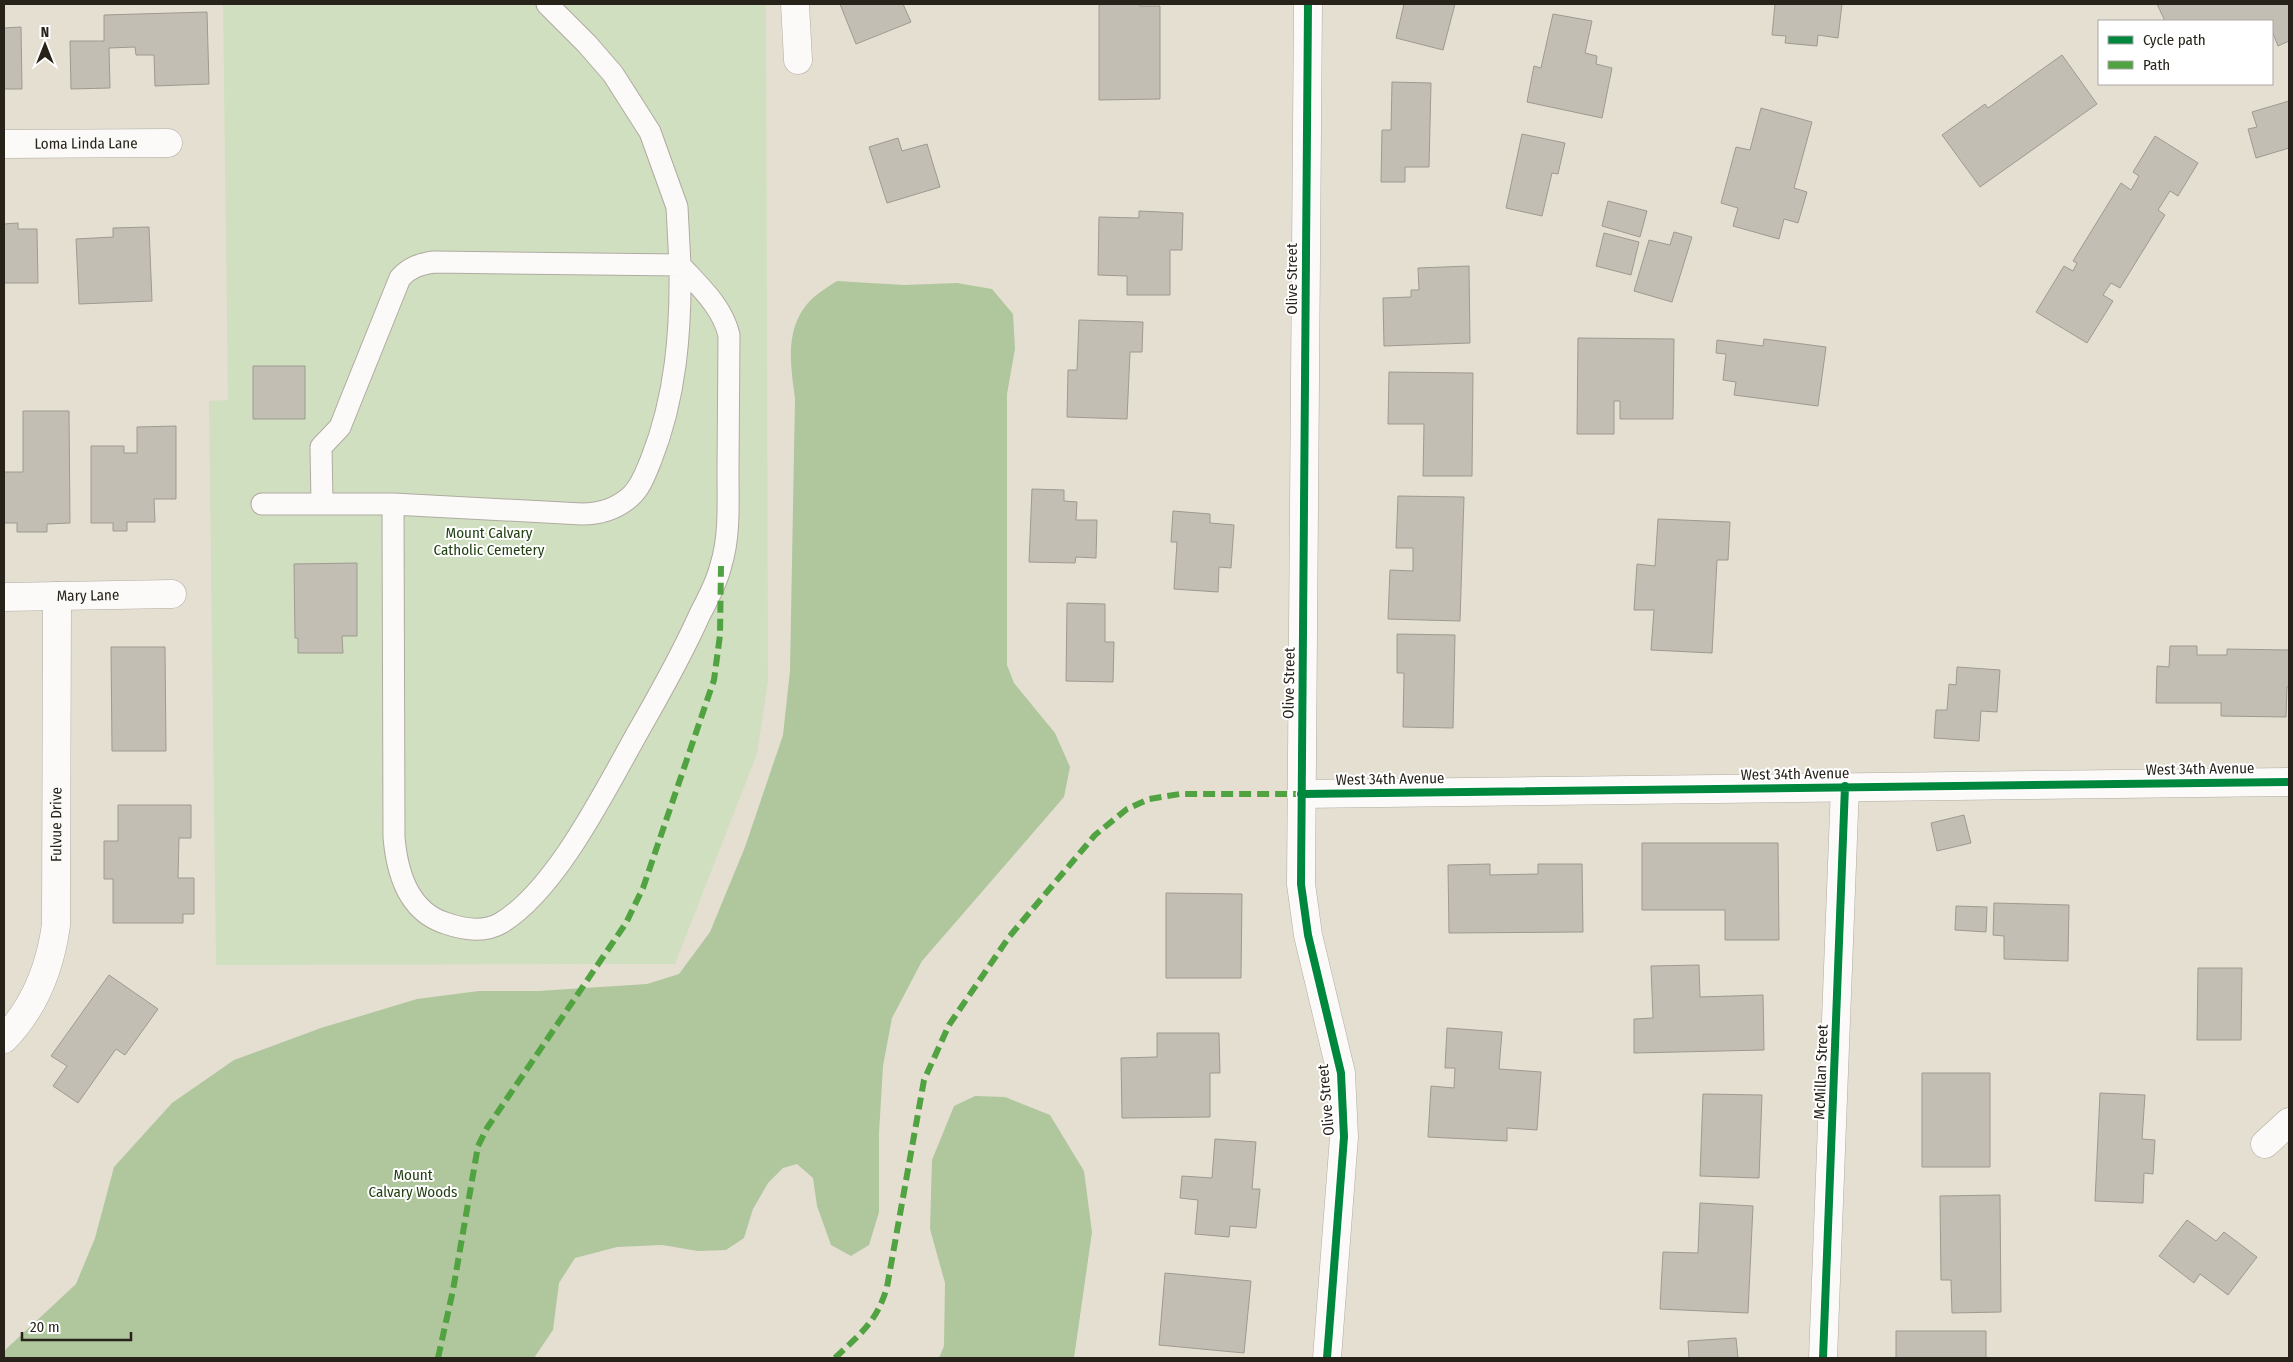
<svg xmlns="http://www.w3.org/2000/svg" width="2293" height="1362" viewBox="0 0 2293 1362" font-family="'Fira Sans Condensed',sans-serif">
  <rect width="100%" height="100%" fill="#e5dfd2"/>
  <path fill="#d0dfc0" d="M223 4H766L768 681 757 754 675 964 216 965 209 401 228 400Z"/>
  <path fill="#b0c69d" d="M837 281 904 285 957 283 992 289 1013 314 1015 349 1007 394V665L1014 683 1055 733 1070 767 1064 797 922 961 892 1018 883 1066 879 1133V1212L869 1245 851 1256 831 1245 817 1206 813 1178 797 1164 783 1168 768 1183 753 1209 744 1238 726 1250 698 1251 662 1245 617 1247 575 1258 559 1283 553 1330 534 1358H4V1351L76 1284 95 1238 114 1167 172 1103 234 1060 321 1028 417 999 479 991H538L647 984 679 974 710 932 745 847 783 735 790 671 795 398C790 363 784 324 814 297 821 291 829 286 837 281Z
    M975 1096 1005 1097 1050 1115 1084 1171 1092 1232 1074 1358H939L944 1346 945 1283 930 1229 932 1160 954 1106Z"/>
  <path fill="#c2beb4" stroke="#9e9a90" d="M840 4H903L911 22 856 44Z
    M1099 4H1140V6H1160V99L1099 100Z
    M1404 4H1455L1443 50 1396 38Z
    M1775 4H1842L1838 38 1818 35 1817 46 1785 43 1786 36 1772 35Z
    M2157 4H2289V41L2278 46 2272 31V21H2165Z
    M207 12 209 84 155 86 154 55H136L135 47 109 48 110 88 71 89 70 41H104V15Z
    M1553 14 1592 21 1585 53 1597 56 1596 64 1612 68 1602 118 1527 102 1534 66 1541 68Z
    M21 27 22 89H4V28Z
    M2062 55 2097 104 1980 187 1942 135 1985 104 1988 108Z
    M1392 82 1431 83 1429 167H1405V182H1381L1382 130H1391Z
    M2289 101V148L2256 158 2248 129 2257 127 2252 112Z
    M1761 108 1812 122 1794 188 1807 192 1798 223 1784 219 1779 239 1733 226 1738 208 1721 203 1736 147 1750 150Z
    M1522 134 1565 143 1558 174 1552 173 1542 216 1506 208Z
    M2155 136 2198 163 2178 196 2170 191 2158 210 2165 215 2120 288 2111 283 2103 295 2113 301 2087 343 2036 312 2064 266 2073 271 2077 263 2073 261 2121 183 2131 190 2139 176 2133 172Z
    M898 138 902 151 927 144 940 187 887 203 869 147Z
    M1608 201 1647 211 1640 237 1602 226Z
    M1139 211 1183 213 1182 250H1170V295H1127V276L1098 275 1099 217 1139 218Z
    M18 223V229H37L38 283H4V224Z
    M149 227 152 301 79 304 76 239 113 237V228Z
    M1674 232 1692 237 1672 302 1634 291 1649 240 1670 245Z
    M1604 233 1639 242 1631 275 1596 266Z
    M1469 266 1470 343 1384 346 1383 298 1411 297V290H1419L1418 268Z
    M1079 320 1143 322 1142 352H1130L1127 419 1067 417 1068 370H1077Z
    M1578 338 1674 339 1673 419H1620V401H1614V434H1577Z
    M1764 339 1826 347 1818 406 1734 395 1736 382 1723 380 1726 354 1716 353 1717 340 1763 346Z
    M253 366H305V419H253Z
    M1389 372 1473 373 1472 476H1423L1424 424H1388Z
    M23 411H69L70 523 47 524V532H17V523H4V472H23Z
    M176 426V499H154L155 522H127V531H113V523H91V446H124V453H137V427Z
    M1032 489 1064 490V501L1077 502 1076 520H1097L1096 558 1076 557 1075 563 1029 562Z
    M1398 496 1464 497 1460 621 1388 619 1390 570 1413 571V548H1396Z
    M1173 511 1210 514V523L1234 525 1231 568 1219 567 1218 592 1174 589 1177 542H1171Z
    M1658 519 1730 522 1728 560H1717L1712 653 1651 650 1654 610H1634L1637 564 1655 566Z
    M357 563V636H342L343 653H298V638H295L294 564Z
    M1067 603 1105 604V642H1114L1113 682 1066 681Z
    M1397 634 1455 635 1453 728 1403 727 1404 673H1397Z
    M2170 646H2197V655H2227V649L2289 650V687H2287L2286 717 2221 716V703H2156L2157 666 2169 667Z
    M111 647H165L166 751H112Z
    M1957 667 2000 670 1997 712 1981 711 1979 741 1934 738 1936 710H1947L1949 684 1956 685Z
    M118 805H191V838H179L178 878H194V914H183V923H113V879H104V841H118Z
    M1964 815 1971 843 1937 851 1931 823Z
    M1642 843H1778L1779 940H1725V910H1642Z
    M1490 864V875L1538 874V864H1582L1583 932 1449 933 1448 865Z
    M1166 893 1242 894 1241 978H1166Z
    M1994 903 2069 905 2068 961 2004 959V936L1993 935Z
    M1956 906 1987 907 1986 932 1955 930Z
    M1699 965 1700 997 1763 995 1764 1050 1634 1053V1019L1653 1018 1651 966Z
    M2198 968H2242L2241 1040H2197Z
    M109 975 158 1009 125 1055 116 1049 78 1103 53 1086 67 1066 51 1056Z
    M1447 1028 1502 1032 1499 1069 1541 1072 1537 1130 1507 1128V1141L1428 1137 1431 1086 1454 1088 1455 1068H1445Z
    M1157 1033H1219L1220 1073H1210V1117L1122 1118 1121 1058 1157 1057Z
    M1922 1073H1990V1167H1922Z
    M2100 1093 2145 1095 2142 1139 2155 1140 2153 1174 2144 1173 2143 1203 2095 1201Z
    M1703 1094 1762 1095 1759 1178 1700 1176Z
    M1215 1139 1256 1142 1252 1189H1260L1256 1228 1230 1226 1229 1237 1195 1234 1198 1200 1180 1198 1182 1176 1212 1178Z
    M2000 1195 2001 1312 1952 1313 1951 1280H1941L1940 1196Z
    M1700 1203 1753 1206 1748 1313 1660 1309 1663 1252 1698 1253Z
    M2187 1220 2216 1241 2224 1232 2257 1257 2228 1295 2200 1274 2194 1283 2159 1256Z
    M1165 1273 1251 1281 1244 1353 1159 1345Z
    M1896 1331H1986V1358H1896Z
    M1736 1338 1738 1358H1689L1688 1341Z"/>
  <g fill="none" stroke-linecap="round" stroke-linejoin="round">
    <g stroke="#b0aba1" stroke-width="23">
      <path id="service" d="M322 503 321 447 340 427 400 278C410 267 420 264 434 262L680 265 677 207 650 132 613 74 587 44 547 4
        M262 504H393L582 514C600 514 617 509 631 496 641 487 646 472 651 460 676 397 681 331 680 265
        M393 504 394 837C397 873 408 911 445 923 462 929 484 933 501 923 559 888 609 782 643 723 663 688 683 652 700 614 708 599 717 582 721 565 730 536 728 502 728 471 728 426 729 381 729 335 722 306 699 286 680 265"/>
    </g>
    <g stroke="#b0aba1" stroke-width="29">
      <g id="minor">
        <path d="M795 4 798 60"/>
        <path d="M1308 4 1301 884 1308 935 1341 1073 1344 1137 1327 1358"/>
        <path id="s1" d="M4 144 168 143"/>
        <path id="s2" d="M4 597 172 594"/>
        <path d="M1301 794 2289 782"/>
        <path id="s3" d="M4 1039C35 1007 50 969 56 925L57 596"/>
        <path d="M2265 1144 2289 1122"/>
        <path d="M1823 1358 1845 786"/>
      </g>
    </g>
    <use href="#service" stroke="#fbfaf8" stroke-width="21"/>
    <use href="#minor" stroke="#fbfaf8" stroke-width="28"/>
    <path stroke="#51a240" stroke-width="6" stroke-dasharray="12 6" stroke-linecap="butt" d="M438 1358 453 1290 478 1146 487 1128 626 923 643 888 714 680 720 635 721 566
      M835 1358C860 1334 877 1322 887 1287L924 1080 949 1025 1009 937 1095 835 1127 809 1149 799 1180 794H1301"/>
    <g stroke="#fff" stroke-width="11">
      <path id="cycleway" d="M1308 4 1301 884 1308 935 1341 1073 1344 1137 1327 1358
        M1301 794 2289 782
        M1823 1358 1845 786"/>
    </g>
    <use href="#cycleway" stroke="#00873e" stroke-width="8"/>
  </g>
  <g text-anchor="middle" stroke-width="4" stroke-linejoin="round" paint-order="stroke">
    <g font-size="15" fill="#27231a" stroke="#fff">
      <text dy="5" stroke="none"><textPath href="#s1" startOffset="82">Loma Linda Lane</textPath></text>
      <text transform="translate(1292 279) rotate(-90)" y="5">Olive Street</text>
      <text dy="5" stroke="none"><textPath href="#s2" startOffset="84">Mary Lane</textPath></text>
      <text transform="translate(1289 683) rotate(-89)" y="5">Olive Street</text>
      <text transform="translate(2200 769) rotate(-1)" y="5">West 34th Avenue</text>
      <text transform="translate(1795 774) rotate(-1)" y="5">West 34th Avenue</text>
      <text transform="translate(1390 779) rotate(-1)" y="5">West 34th Avenue</text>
      <text dy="5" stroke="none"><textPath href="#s3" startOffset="228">Fulvue Drive</textPath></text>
      <text transform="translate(1821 1072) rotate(-88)" y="5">McMillan Street</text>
      <text transform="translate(1326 1100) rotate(-95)" y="5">Olive Street</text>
    </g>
    <g font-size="15" fill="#224012" stroke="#fff">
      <text x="489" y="538">Mount Calvary<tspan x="489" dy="17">Catholic Cemetery</tspan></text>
      <text x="413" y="1180">Mount<tspan x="413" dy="17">Calvary Woods</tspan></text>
    </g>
  </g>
  <rect width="2293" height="1362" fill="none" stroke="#27231a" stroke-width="10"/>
  <rect x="2098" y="20" width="175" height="65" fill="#ffffff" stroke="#a9a7a3"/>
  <rect x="2108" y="36" width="25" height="8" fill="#00873e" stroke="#a9a7a3"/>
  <text x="2143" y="45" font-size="15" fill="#27231a">Cycle path</text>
  <rect x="2108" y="61" width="25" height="8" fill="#51a240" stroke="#a9a7a3"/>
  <text x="2143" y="70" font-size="15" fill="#27231a">Path</text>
  <g transform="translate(45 45)" stroke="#ffffff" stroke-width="4" paint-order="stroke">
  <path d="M0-4L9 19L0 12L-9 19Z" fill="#27231a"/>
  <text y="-8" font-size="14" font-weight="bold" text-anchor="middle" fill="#27231a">N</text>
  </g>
  <path d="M22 1332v8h109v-8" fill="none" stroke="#27231a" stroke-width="2.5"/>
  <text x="30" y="1332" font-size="15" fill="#27231a" stroke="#ffffff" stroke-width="4" paint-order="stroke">20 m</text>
</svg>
